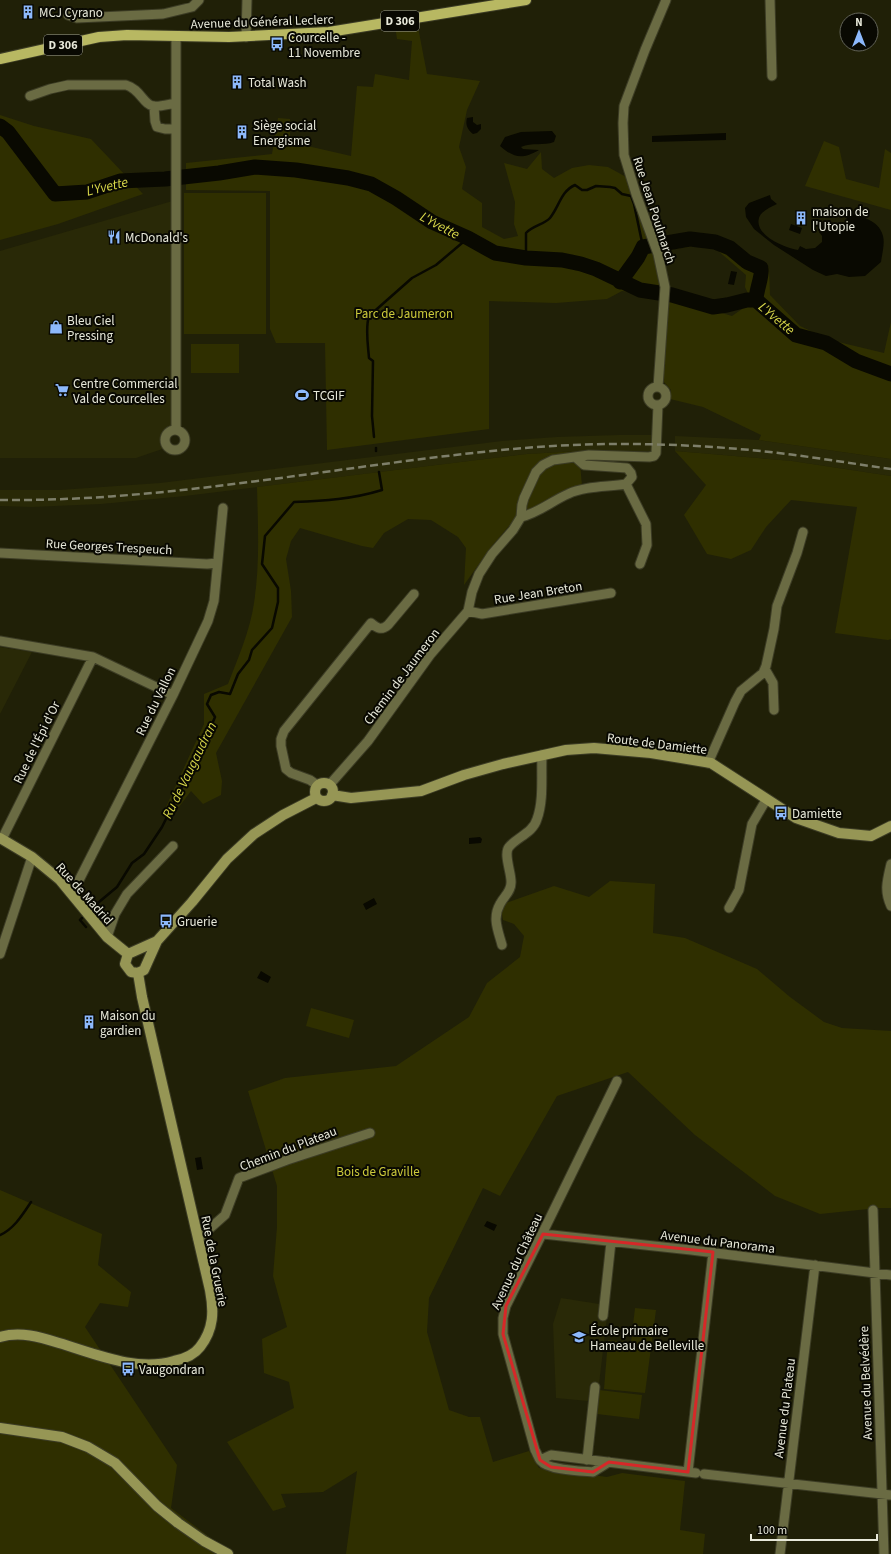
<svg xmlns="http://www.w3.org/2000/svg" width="891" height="1554" viewBox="0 0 891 1554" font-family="'Source Sans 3',sans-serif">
  <rect width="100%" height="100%" fill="#202007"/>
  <path fill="#292907" d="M176 200 173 430 168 433 165 439 168 447 136 458H0V251Z
    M619 435H652V451H579L527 454 185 496 101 504 32 507 0 506V490H60L160 483 502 441 557 437Z
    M675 436 759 440 891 459V476L792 461 675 451Z
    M0 647 32 652 0 714Z
    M561 1298 599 1304V1315L607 1317 599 1384H590L588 1401 556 1398 553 1324Z"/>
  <path fill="#2f2f00" d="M417 22 427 74 480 81 467 110 459 147 466 167 462 189 482 203V227L504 239 518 236 514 224 515 202 504 163 527 169 541 152 542 169 554 178 572 168 589 165 608 167 628 178 653 242 663 296 732 316 752 302 745 287 746 275 716 249 697 246 660 251 659 236 719 238 769 267 770 295 800 326 830 340 884 353 891 322V459L759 440 761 435 703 407 670 399 671 390 664 382 663 296 622 291 607 299 556 303 489 301V429L327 450 325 343H276L270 329V191L186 190V163L272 154 278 118 290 119V142L351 156 357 86 373 87 375 74 409 80 412 41 397 39 395 26Z
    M0 115 34 126 91 139 143 194 58 224 0 240Z
    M824 141 839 147 846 179 879 188 885 149 891 153V210L805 186Z
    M184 193H266V334H184Z
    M191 344H239V373H191Z
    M579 451 582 486 554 496 514 520 492 546 464 585 466 548 458 537 431 520 408 519 384 533 373 548 362 546 300 528 291 541 286 559 291 591 292 617 216 753 222 781 221 795 203 804 191 791 179 807 165 809 204 724V694L228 684C238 658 250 631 254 603 260 565 258 526 257 487L527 454Z
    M675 451 792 461 891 476V639L888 640 835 633 857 507 791 500 766 527 751 550 731 559 707 554 684 515 706 485Z
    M610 881 655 884 653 933 685 938 757 969 790 997 824 1022 842 1028 891 1031V1208H878L820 1214 775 1196 695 1135 628 1072 557 1096 500 1196 483 1188 429 1298 427 1332 449 1410 469 1417H480L493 1462 529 1451 539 1468 607 1477 622 1473 685 1481 680 1530 705 1534 703 1554H346L357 1471 323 1492 281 1494 286 1507 273 1511 227 1442 294 1408 289 1382 264 1373 262 1339 287 1327 273 1276 277 1227V1186L248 1091 285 1078 396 1066 469 1017 487 983 520 957 524 936 514 924 503 920 500 905 554 886 589 897Z
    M311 1008 354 1020 349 1038 306 1026Z
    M0 1190 102 1234 98 1265 131 1292 128 1307 100 1303 85 1327 177 1465 171 1508 224 1548 222 1554H0Z
    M635 1308 656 1310 645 1393 604 1389 608 1340 631 1342Z
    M599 1390 642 1395 639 1419 597 1414Z"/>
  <path fill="#090901" d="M473 117V122L477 125 481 124V129L477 133 473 134C468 130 465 125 467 118Z
    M552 131 556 136 554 142C543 146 532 142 521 147L523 149 539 150C523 159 515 159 500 146L505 137 521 132Z
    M726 133V140L652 142V136Z
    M770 195 771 199 777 204C771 207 761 211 759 218 754 236 786 248 798 250L800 246 806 249 815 248 822 242V236L819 232 822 230 824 227 822 224 829 220 832 225 848 230 850 223 841 211C855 215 879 218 883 236 885 244 882 254 881 262L865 276 849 277 837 274 826 276 813 270 774 245 754 229 746 217 745 208 749 203Z
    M791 224 802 228 800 234 789 230Z
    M731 271 737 272 734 285 728 284Z
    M480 837 482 839 481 843 469 844V838Z
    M374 898 377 904 366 910 363 904Z
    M261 971 271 977 268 983 257 978Z
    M201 1157 203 1169 197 1170 195 1158Z
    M487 1221 497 1225 494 1231 484 1226Z"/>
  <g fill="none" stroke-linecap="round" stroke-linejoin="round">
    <path stroke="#090901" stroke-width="2.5" d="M526 258V233C532 226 545 224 550 218 559 207 561 191 575 185L582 190H587L596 186 610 187 615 188 622 194 631 196 634 204 643 247
      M374 437 372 416 373 361 369 358C368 345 365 328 369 316L412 278 436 265 468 238
      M376 448V451
      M93 907 117 887 132 863 144 854 162 827 207 736 215 717 207 704 211 695 219 692 230 694 238 674 249 660 252 650 272 628 278 602V588L262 564 265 536 294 502C324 501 353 499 382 490L379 472
      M82 918 80 920 86 927
      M0 1235C14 1229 23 1214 31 1202"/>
    <path stroke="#090901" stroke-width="15" d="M0 126 8 132 55 194 87 192 120 181 165 179 219 173 255 167 296 170 348 178 371 184 396 198 432 222 468 238 495 253 526 258 562 260 581 264 596 269 640 290 672 295 713 307 727 305 747 300H756L796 335 826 343 856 361 891 374
      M620 282 638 257 643 247 690 239 715 242 730 248 747 262 761 268C763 275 756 290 756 300"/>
    <g stroke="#3c3c25" stroke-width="11">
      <path id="street" d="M770 0 772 76
        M68 15 77 18 163 14 192 7 199 0
        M176 37V430
        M246 37 247 0
        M30 96 50 89 68 85H126C140 89 144 105 153 106 160 107 169 104 176 103
        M154 106 155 121 157 127 165 129H176
        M658 387 665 287 658 254 636 194 624 155 623 123 624 106 645 50 666 0
        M648 396a9 9 0 1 1 18 0a9 9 0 1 1-18 0Z
        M165 440a10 10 0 1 1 20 0a10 10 0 1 1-20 0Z
        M626 484 646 524 647 545 640 564
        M521 517C538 513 552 501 568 494 585 486 607 487 626 484L632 477 631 473 627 468 584 465 575 457
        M0 553 207 564 217 563
        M468 611 482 614 611 593
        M0 641 93 657 173 695
        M765 669 773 683 774 710
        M708 763 735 702 741 691 763 673 766 666 774 629 777 606 797 553 803 532
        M317 785 310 780 291 773 286 769 281 746V739L284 731 371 623C377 628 381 631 388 625L414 594
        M330 785 332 782 368 741 430 655 468 611 472 592 479 574 492 554 513 530 521 517 522 505 524 498 536 472 543 465 553 460 589 455 649 457 654 456 656 453 658 405
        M2 839 93 657
        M891 864C887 881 884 891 891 906
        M72 894 173 695 208 621 214 601 223 508
        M729 908 739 890 752 824 766 800
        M107 937 115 914 127 894 173 846
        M502 945C498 930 492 918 500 904 504 896 511 892 511 883 512 874 503 854 509 847 517 837 533 833 537 819 544 800 541 776 542 755
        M0 954 32 857
        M873 1210 884 1554
        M543 1234 691 1250 891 1275
        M198 1239 225 1215 239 1178 287 1160 370 1133
        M603 1316 611 1242
        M540 1460 551 1455 696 1473
        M587 1460 595 1387
        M609 1462 593 1472C581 1471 548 1470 541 1461 538 1458 537 1453 535 1450L503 1334V1318L506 1306 546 1226 617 1081
        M688 1472 713 1252
        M704 1474 891 1495
        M780 1554 815 1265"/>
    </g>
    <g stroke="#3c3c25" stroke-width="12">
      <path id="secondary" d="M315 792a9 9 0 1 1 18 0a9 9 0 1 1-18 0Z
        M332 795 351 798 421 791 464 775 503 764 566 750 594 748 651 753 711 763 796 818 839 833 871 836 891 826
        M0 838 32 857 60 880 107 937 128 954
        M157 941 128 954 125 964 131 972 138 973 144 970 157 941 192 902 227 859 254 834 283 815 316 798
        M0 1337C20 1331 40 1337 59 1343 96 1354 136 1372 174 1361 184 1359 194 1355 200 1347 214 1329 214 1311 210 1290L142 997 138 973
        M0 1428 62 1437 88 1447 115 1463 157 1506 178 1523 204 1541 228 1554"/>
    </g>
    <g stroke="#3c3c25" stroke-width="12">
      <path id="primary" d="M0 59 99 37 127 35 229 37 329 32 526 0"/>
    </g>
    <use href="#street" stroke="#6a6b43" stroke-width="9"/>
    <use href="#secondary" stroke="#969655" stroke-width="10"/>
    <use href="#primary" stroke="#b8b862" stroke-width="10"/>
    <path stroke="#7e7f6a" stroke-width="2.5" stroke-dasharray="8 4" stroke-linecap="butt" d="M0 500C176 502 349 463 524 448 595 442 668 443 739 449 790 453 841 462 891 469"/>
  </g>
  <path fill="none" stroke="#d62828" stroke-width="3" stroke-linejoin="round" d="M543 1234 713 1252 688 1472 609 1462 593 1472 551 1467 540 1460 503 1334 506 1306Z"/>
  <defs>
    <g id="building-bare" transform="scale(1.08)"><path d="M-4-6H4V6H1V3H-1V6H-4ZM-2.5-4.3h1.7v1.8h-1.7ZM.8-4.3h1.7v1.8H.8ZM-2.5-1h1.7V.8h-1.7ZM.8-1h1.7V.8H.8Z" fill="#8db9fc" stroke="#090902" stroke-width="2.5" paint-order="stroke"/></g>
    <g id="bus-bare" transform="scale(1.08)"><path d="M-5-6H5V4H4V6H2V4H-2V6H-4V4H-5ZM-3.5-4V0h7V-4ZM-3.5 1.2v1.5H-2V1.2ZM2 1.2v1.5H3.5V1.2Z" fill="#8db9fc" stroke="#090902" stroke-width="2.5" paint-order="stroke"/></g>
    <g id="restaurant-bare" transform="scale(1.08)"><path d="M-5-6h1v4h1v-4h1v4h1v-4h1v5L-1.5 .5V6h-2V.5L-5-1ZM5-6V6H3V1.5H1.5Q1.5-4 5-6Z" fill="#8db9fc" stroke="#090902" stroke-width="2.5" paint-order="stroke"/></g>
    <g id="shop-bare" transform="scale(1.08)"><path d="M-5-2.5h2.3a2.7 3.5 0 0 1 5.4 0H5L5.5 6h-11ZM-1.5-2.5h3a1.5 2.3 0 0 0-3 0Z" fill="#8db9fc" stroke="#090902" stroke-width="2.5" paint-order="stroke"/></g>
    <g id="supermarket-bare" transform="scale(1.08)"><path d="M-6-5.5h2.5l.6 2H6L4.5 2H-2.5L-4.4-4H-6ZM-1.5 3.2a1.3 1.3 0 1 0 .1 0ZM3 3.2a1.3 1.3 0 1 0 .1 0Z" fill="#8db9fc" stroke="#090902" stroke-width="2.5" paint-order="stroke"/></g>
    <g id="stadium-bare" transform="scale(1.08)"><path d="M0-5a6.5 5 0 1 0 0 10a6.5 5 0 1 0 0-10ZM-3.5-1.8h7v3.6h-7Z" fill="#8db9fc" stroke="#090902" stroke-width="2.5" paint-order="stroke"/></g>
    <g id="school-bare" transform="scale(1.08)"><path d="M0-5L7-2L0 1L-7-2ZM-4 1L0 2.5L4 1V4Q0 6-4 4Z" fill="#8db9fc" stroke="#090902" stroke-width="2.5" paint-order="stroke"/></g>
  </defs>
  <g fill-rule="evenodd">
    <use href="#building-bare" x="28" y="12"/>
    <use href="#bus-bare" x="277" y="44"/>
    <use href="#building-bare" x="237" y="82"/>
    <use href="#building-bare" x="242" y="132"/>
    <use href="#building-bare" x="801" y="218"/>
    <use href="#restaurant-bare" x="114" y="237"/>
    <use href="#shop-bare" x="56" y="327"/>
    <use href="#supermarket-bare" x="62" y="390"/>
    <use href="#stadium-bare" x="302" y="395"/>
    <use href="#bus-bare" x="781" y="813"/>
    <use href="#bus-bare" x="166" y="921"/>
    <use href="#building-bare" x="89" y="1022"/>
    <use href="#school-bare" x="579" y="1337"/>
    <use href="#bus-bare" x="128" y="1369"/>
  </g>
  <g text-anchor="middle" stroke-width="4" stroke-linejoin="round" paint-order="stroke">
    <g fill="#090902" stroke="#a5a699" stroke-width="1">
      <rect x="381" y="11" width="38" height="20" rx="3"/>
      <rect x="44" y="35" width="38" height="20" rx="3"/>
    </g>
    <g font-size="12" font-weight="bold" fill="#e8e9da">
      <text x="400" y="25">D 306</text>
      <text x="63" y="49">D 306</text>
    </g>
    <g font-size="13" fill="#e8e9da" stroke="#090902" text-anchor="start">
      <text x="39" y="17">MCJ Cyrano</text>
      <text x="288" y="42">Courcelle -<tspan x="288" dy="15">11 Novembre</tspan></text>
      <text x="248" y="87">Total Wash</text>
      <text x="253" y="130">Siège social<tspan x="253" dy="15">Energisme</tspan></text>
      <text x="812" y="216">maison de<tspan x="812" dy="15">l'Utopie</tspan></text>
      <text x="125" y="242">McDonald's</text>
      <text x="67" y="325">Bleu Ciel<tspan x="67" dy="15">Pressing</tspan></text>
      <text x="73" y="388">Centre Commercial<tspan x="73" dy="15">Val de Courcelles</tspan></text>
      <text x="313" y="400">TCGIF</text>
      <text x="792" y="818">Damiette</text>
      <text x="177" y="926">Gruerie</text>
      <text x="100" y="1020">Maison du<tspan x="100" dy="15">gardien</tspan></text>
      <text x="590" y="1335">École primaire<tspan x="590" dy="15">Hameau de Belleville</tspan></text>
      <text x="139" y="1374">Vaugondran</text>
    </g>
    <g font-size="13" fill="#e8e9da" stroke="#090902">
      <text transform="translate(262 21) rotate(-2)" y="5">Avenue du Général Leclerc</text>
      <text transform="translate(655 210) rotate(72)" y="5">Rue Jean Poulmarch</text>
      <text transform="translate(109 546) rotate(3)" y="5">Rue Georges Trespeuch</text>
      <text transform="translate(538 592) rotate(-9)" y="5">Rue Jean Breton</text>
      <text transform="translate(401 676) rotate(-53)" y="5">Chemin de Jaumeron</text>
      <text transform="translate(155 701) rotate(-64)" y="5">Rue du Vallon</text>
      <text transform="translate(36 742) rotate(-64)" y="5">Rue de l'Épi d'Or</text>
      <text transform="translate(657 743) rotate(7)" y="5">Route de Damiette</text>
      <text transform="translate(85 893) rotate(48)" y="5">Rue de Madrid</text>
      <text transform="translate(288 1148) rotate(-21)" y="5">Chemin du Plateau</text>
      <text transform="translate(718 1241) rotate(7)" y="5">Avenue du Panorama</text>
      <text transform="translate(215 1261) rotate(79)" y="5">Rue de la Gruerie</text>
      <text transform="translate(516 1261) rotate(-65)" y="5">Avenue du Château</text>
      <text transform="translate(865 1383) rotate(-92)" y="5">Avenue du Belvédère</text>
      <text transform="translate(784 1408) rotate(-83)" y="5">Avenue du Plateau</text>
    </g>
    <g font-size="13" fill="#cdcb3b" stroke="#090902">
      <text x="404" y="318">Parc de Jaumeron</text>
      <text x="378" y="1176">Bois de Graville</text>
    </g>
    <g font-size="14" font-style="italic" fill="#d7d649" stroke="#090902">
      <text transform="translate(107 186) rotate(-13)" y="5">L'Yvette</text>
      <text transform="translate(440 225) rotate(28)" y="5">L'Yvette</text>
      <text transform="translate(777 318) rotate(40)" y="5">L'Yvette</text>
      <text transform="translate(189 770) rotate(-64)" y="5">Ru de Vaugaudran</text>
    </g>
  </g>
  <g transform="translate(859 32)"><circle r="19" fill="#090902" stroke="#626358"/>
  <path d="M0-3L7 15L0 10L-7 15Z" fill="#8db9fc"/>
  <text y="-6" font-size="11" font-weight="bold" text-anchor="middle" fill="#e8e9da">N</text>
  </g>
  <path d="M751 1534v6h126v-6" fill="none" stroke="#e8e9da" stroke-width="2"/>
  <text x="757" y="1534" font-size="12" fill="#e8e9da" stroke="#090902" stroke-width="3" paint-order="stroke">100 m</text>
</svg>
